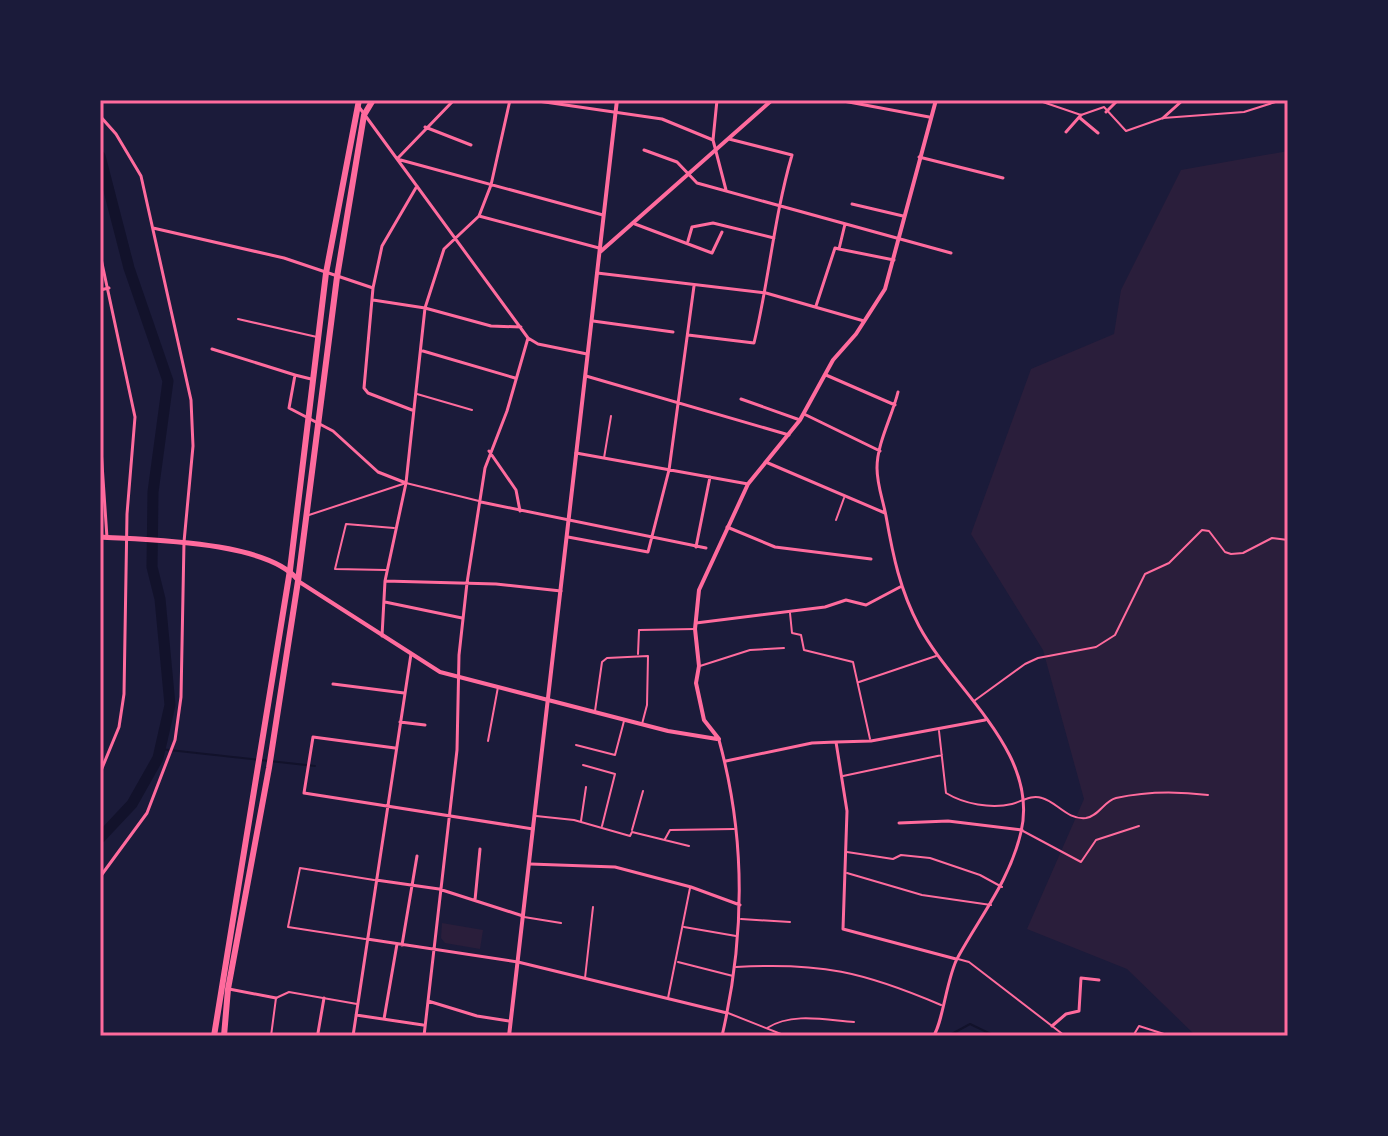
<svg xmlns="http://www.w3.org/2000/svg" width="1388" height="1136" viewBox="0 0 1388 1136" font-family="Commissioner,sans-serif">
  <rect width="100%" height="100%" fill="#1b1b3a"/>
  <path fill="#2a1e3b" d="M1288 151V1036H1196L1127 969 1027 929 1084 799 1043 650 971 534 1031 369 1114 334 1121 290 1181 170Z
    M442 923 483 930 480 949 445 943 441 938Z"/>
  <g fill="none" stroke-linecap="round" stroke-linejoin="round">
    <path stroke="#12122b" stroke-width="2" d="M160 749 315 766
      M948 1036 970 1024 995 1036"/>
    <path stroke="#12122b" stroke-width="11" d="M100 156 129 268 168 381 153 492 152 567 160 599 170 705 158 758 132 804 100 838"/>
    <path stroke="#ff6b9d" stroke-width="2" d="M1037 100 1081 115 1104 107 1126 131 1163 118 1244 112 1282 100
      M238 319 317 337
      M417 394 472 410
      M604 458 611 416
      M309 515 406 483 479 501
      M836 520 844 498
      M386 570 335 569 346 524 394 528
      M790 613 792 633 801 635 804 650 853 662 870 739
      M638 654 639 630 695 629
      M700 666 750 650 784 648
      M859 682 936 656
      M974 701 1025 664 1038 658 1096 647 1115 635 1145 574 1169 563 1202 530 1209 531 1225 552 1231 554 1243 553 1272 538 1288 540
      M595 711 602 662 607 658 648 656 647 705 642 724
      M939 731 946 793C964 804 991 809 1012 804 1021 802 1031 794 1042 798 1057 802 1067 820 1086 818 1099 816 1104 801 1116 798 1147 791 1176 791 1208 795
      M488 741 498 687
      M576 745 615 755 624 721
      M583 765 615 774 602 826
      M843 776 942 755
      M536 816 574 820 630 836 632 832 689 846
      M581 821 586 787
      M632 830 643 791
      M1023 831 1081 862 1096 840 1139 826
      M665 839 670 830 734 829
      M847 852 893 859 901 855 930 858 980 875 1002 887
      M847 873 922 895 991 905
      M524 917 561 923
      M741 919 790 922
      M684 927 736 936
      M365 939 288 927 300 868 374 880
      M958 959 969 962 1065 1036
      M678 962 733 976
      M736 967C820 962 864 972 941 1005
      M585 978 593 907
      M668 998 690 888
      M728 1013 786 1036
      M767 1028C792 1012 826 1020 854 1022
      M271 1036 276 998 289 992 357 1004
      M1133 1036 1139 1026 1167 1035"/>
    <path stroke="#ff6b9d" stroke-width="3" d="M454 100 397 159 603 215
      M531 100 662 119 713 140
      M717 100 713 140 726 190
      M838 100 929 117
      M359 107 528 338 538 344 587 354
      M1106 112 1118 100
      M100 116 116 134 141 176 191 400 193 446 184 542 181 697 175 740 147 813 100 877
      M1080 118 1098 133
      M1163 118 1183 100
      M425 127 471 145
      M1066 132 1081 115
      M644 150 677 162 697 183 951 253
      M919 157 1003 178
      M852 204 903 216
      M479 216 599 248
      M635 224 712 253 722 232
      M153 228 284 258 373 288
      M688 241 692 227 713 223 774 238
      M839 249 894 260
      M100 254 135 417 127 514 124 694 119 727 100 773
      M597 273 766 293 864 321
      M100 290 109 288
      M373 300 425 308 491 326 521 327
      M816 306 835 248 839 249 845 224
      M593 321 673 332
      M688 335 754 343C769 280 774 217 792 155L729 139
      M212 349 295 375 289 408 333 431 378 472 406 483
      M423 351 515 378
      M295 375 311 379
      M826 375 895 405
      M586 376 789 435
      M898 392C892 417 877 443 877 468 877 485 883 500 886 516 893 556 900 590 919 626 953 690 1040 752 1021 832 1010 880 981 915 958 957 947 975 942 1028 933 1036
      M741 399 800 420
      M412 410 368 393 364 388 373 288 382 246 417 186
      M804 414 880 451
      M100 434 107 538
      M489 451 516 490 520 511
      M576 453 748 484
      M768 463 885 513
      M481 502 706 548
      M727 527 775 547 871 559
      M568 537 648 552 669 470 694 286
      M696 547 710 477
      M385 581 496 584 561 591
      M385 602 462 618
      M696 623 825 607 846 600 866 605 900 587
      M382 636 385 581 406 483 425 308 444 249 479 216 491 185 510 100
      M333 684 404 693
      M400 722 425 725
      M719 740C746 838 745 937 722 1036
      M836 742 871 741 985 720
      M395 748 313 737 304 793 533 829
      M726 761 812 743 836 742 847 811 843 929 956 959
      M899 823 948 821 1022 830
      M530 864 615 867 691 887 740 905
      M376 880 439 889 523 916
      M475 900 480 849
      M367 939 518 962 727 1013
      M402 945 417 856
      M229 989 276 998
      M428 1001 477 1016 509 1021
      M356 1015 423 1025
      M384 1019 397 944
      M1052 1026 1066 1014 1079 1011 1081 978 1099 980
      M318 1033 324 998
      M353 1036 411 654
      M424 1036 457 750 459 655 467 583 485 468 507 411 528 338"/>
    <path stroke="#ff6b9d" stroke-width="4" d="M600 252 772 100
      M298 581 440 672 668 731 717 739
      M719 739 704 720 696 683 699 666 695 629 699 590 748 484 800 420 833 360 856 334 885 289 936 100
      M509 1036 617 100"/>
    <path stroke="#ff6b9d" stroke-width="5" d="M100 537C148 540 267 541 298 580"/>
    <path stroke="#ff6b9d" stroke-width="6" d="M214 1036 290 570 326 273 359 100
      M224 1036 228 989 269 768 298 581 337 277 364 115 373 100"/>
  </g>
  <rect width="1388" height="1136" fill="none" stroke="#1b1b3a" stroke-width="204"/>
  <rect x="102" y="102" width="1184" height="932" fill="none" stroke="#ff6b9d" stroke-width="3"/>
</svg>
